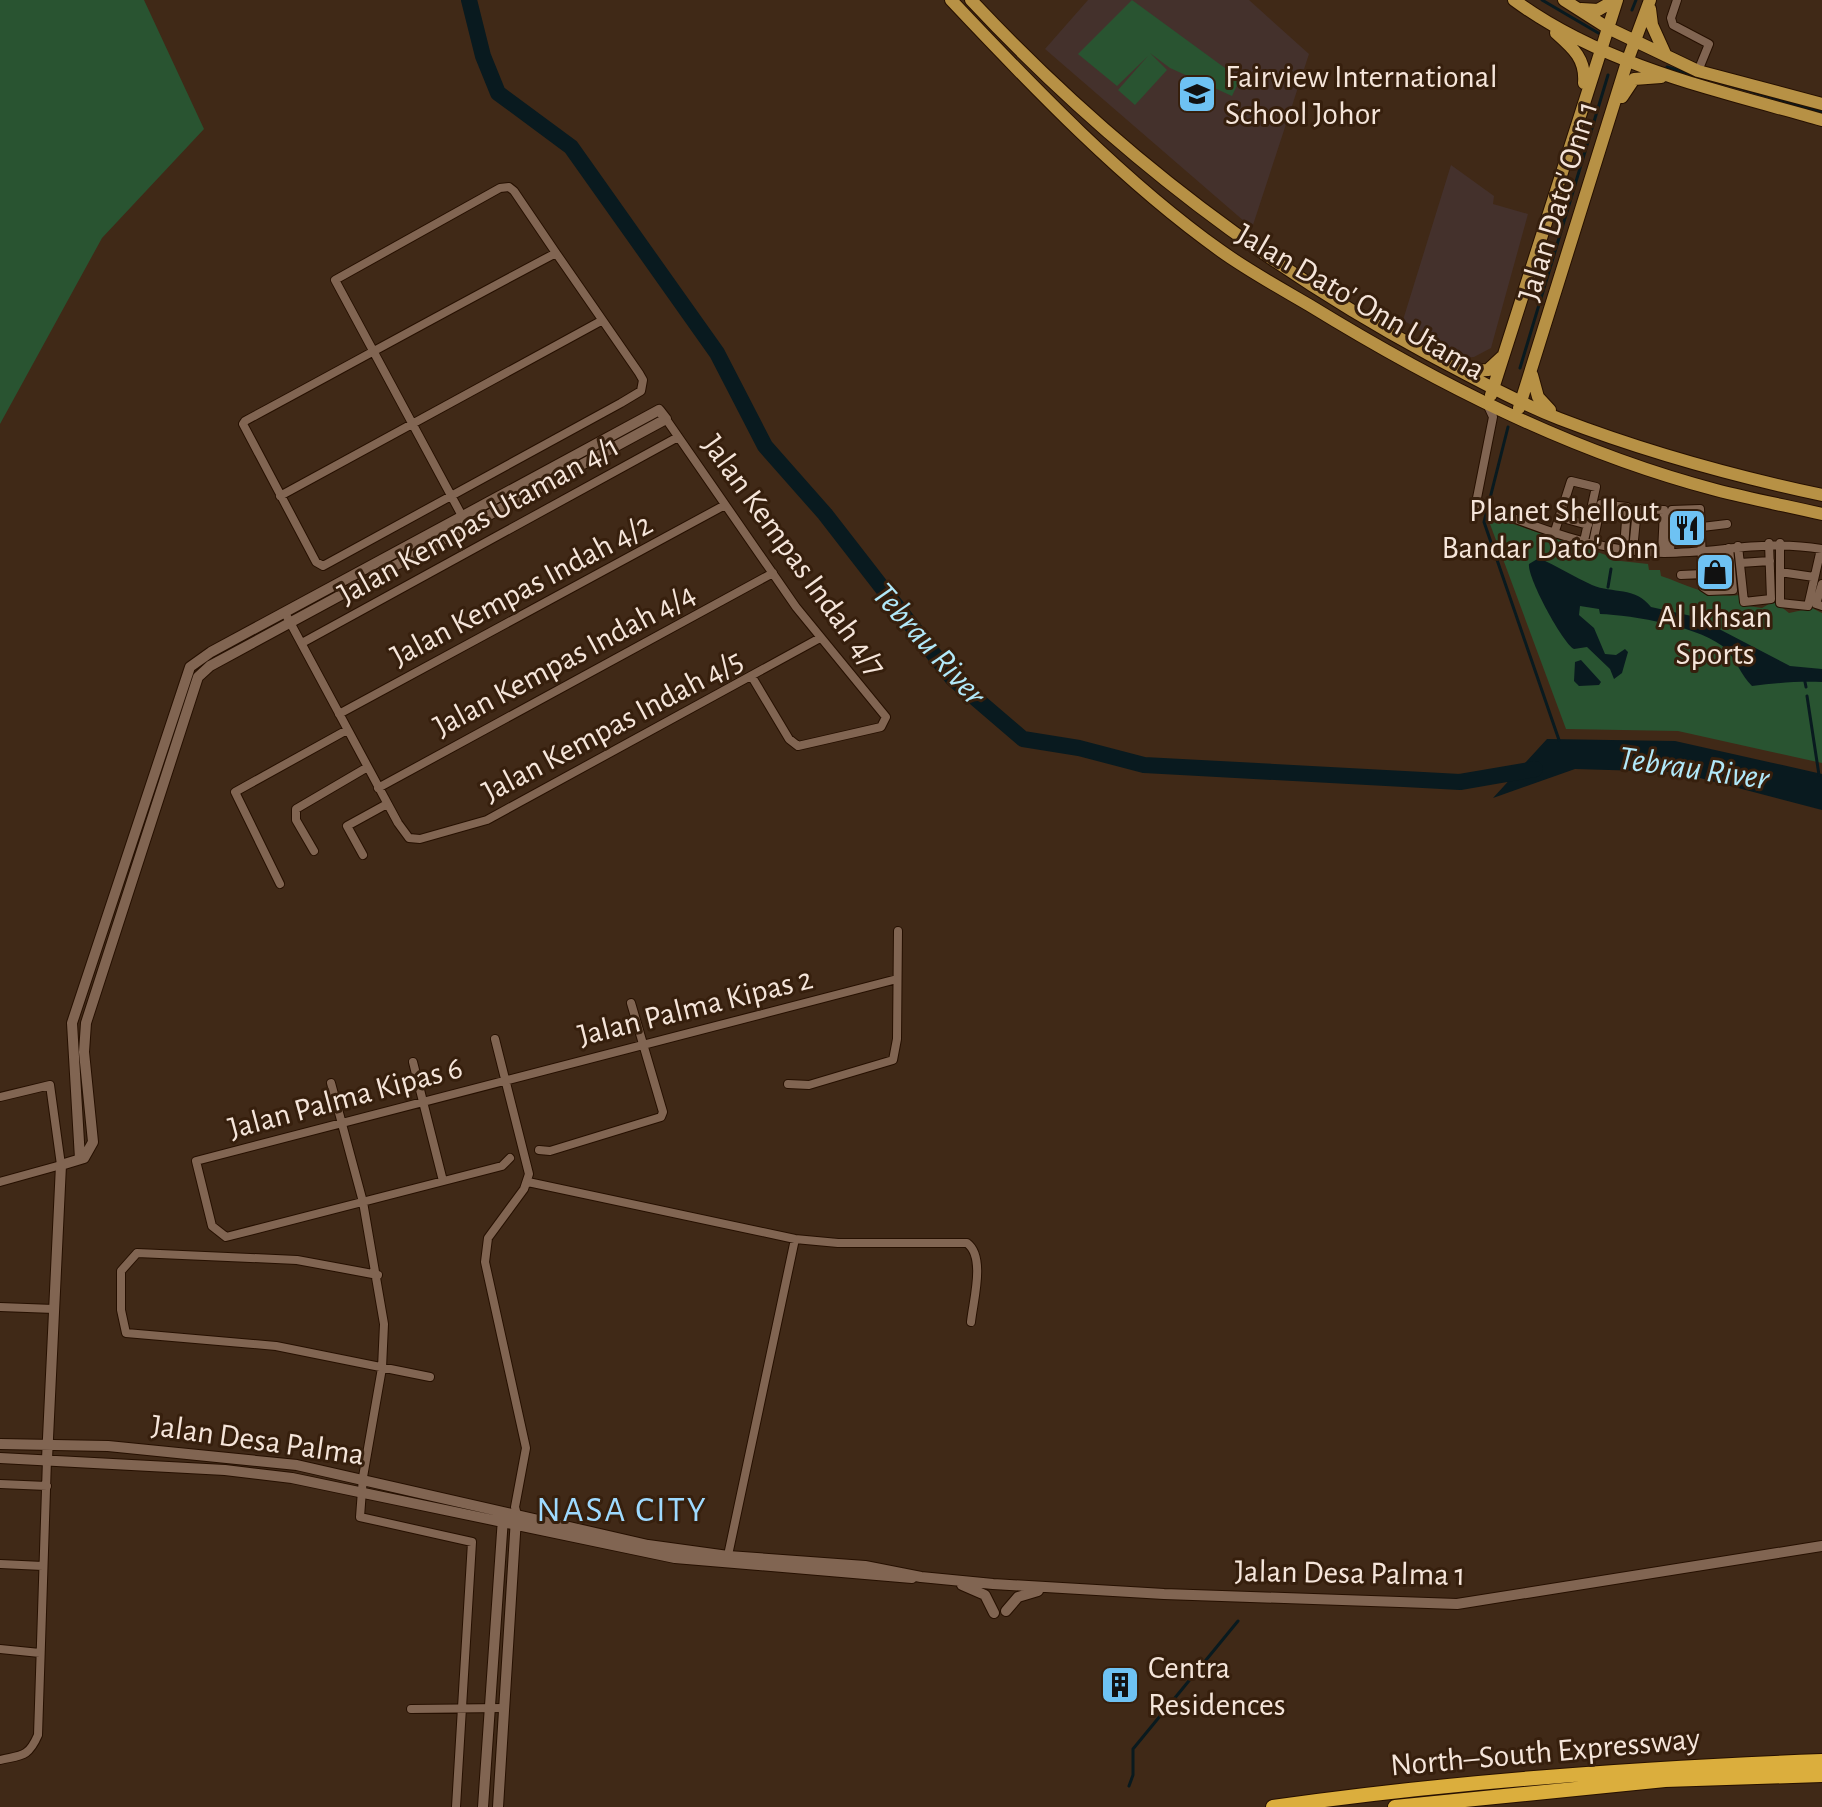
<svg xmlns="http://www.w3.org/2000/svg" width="1822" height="1807" viewBox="0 0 1822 1807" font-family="'Alegreya Sans',sans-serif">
  <rect width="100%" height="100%" fill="#402917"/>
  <path fill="#44312c" d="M1088 0H1249L1309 54 1252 228 1045 49Z
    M1451 165 1494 196 1493 204 1528 214 1491 348 1474 357 1464 358 1403 320Z"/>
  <path fill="#295431" d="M0 0H144L204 129 102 238 0 424Z
    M1132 0 1240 79 1232 96 1170 68 1150 53 1167 70 1135 105 1118 90 1148 56 1117 86 1078 54Z
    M1492 517 1612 557V560L1648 564 1649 570H1660L1661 576C1688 585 1711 599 1740 595L1742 605 1762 608 1774 601 1789 613 1812 608 1822 613V763L1678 731 1566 729 1490 524Z"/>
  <path fill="#091a1f" d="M1539 558C1557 566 1574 577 1592 585 1613 594 1635 586 1651 607L1696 617 1790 666 1822 669V682C1798 681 1775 683 1752 686 1741 675 1736 660 1727 650 1704 627 1632 615 1600 614L1599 609 1580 606 1579 615 1594 628 1605 654 1616 655 1625 649 1628 652 1622 673 1614 679 1610 669 1587 647 1574 649C1562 642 1527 577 1529 564Z
    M1581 660 1601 682 1599 685 1579 686 1574 681 1575 662Z
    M1547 739 1675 741 1822 774V810L1677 772 1575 769 1493 798Z"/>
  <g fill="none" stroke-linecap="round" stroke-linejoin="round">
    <path stroke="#091a1f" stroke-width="3" d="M1542 0 1600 34
      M472 5 475 0
      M1632 10 1636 0
      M1667 67 1822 112
      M1520 368 1608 75
      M1508 427 1484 522 1559 740
      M1608 587 1611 569
      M1805 682 1806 687
      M1807 696 1819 775
      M1129 1786 1133 1775V1749L1238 1621"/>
    <path stroke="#091a1f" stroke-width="16" d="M469 0 483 56 498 93 571 147 717 353 765 446 825 514 953 679 1023 739 1079 748 1144 765 1460 782 1535 769"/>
    <g stroke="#261001" stroke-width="10">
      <path id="minor" d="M1677 0 1671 18 1673 25 1709 44 1698 71
        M1488 406 1493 417 1476 503C1536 528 1598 552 1664 553 1720 553 1764 539 1822 549
        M666 419 796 607 886 717 881 727 798 746 789 739 752 677
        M280 496 601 321
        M1559 517 1588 525
        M468 527C424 445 379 362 335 280L500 188 509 187 514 191 556 253 563 263 639 373 643 380 641 391 621 403 323 566 316 562 243 424 245 421C349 365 452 308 556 253
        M1702 527 1727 524
        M1554 534 1571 481 1596 487 1584 541
        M1593 543 1601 504 1627 507 1624 548
        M1780 543V603L1808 606 1821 549
        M1738 546 1744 602 1771 599 1769 543
        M1633 550 1637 509 1664 510 1662 553
        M1670 553 1672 510 1700 509 1703 587 1709 591 1733 590 1729 548
        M1740 563 1770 561
        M1780 572 1814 577
        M1681 575 1703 574
        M1822 584 1816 604 1822 606
        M285 613 398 823 409 838 420 839 487 820 820 638
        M302 643 678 437
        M339 714 725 505
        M378 788 773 573
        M314 851 296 820V809L366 768
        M363 855 347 826 387 804
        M280 884 235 792 347 730
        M495 1039 529 1174 524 1189 488 1238 485 1262 526 1448 515 1507 517 1515
        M413 1062 443 1181
        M331 1083 363 1202 384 1324 382 1368 363 1477 360 1517 472 1542 456 1807
        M788 1084 809 1085 893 1060 897 1039 898 931
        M0 1097 50 1085 61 1165 0 1182
        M539 1150 550 1151 661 1117 663 1112 631 1003
        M510 1158 502 1166 226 1237 212 1226 196 1161 897 979
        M528 1182 795 1239 838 1243H967C986 1257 973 1301 971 1322
        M378 1275 297 1260 137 1253 121 1271V1310L126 1333 276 1346 430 1377
        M0 1307 54 1309
        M0 1484 47 1486
        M727 1560 795 1239
        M0 1564 43 1566
        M0 1649 40 1653
        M411 1709 503 1708
        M0 1760C21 1755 28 1758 38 1735L47 1459"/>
    </g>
    <g stroke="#261001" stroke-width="12">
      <path id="tertiary" d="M0 1444 108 1446 297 1465 648 1545 728 1556 865 1566 921 1577 993 1584 1164 1594 1457 1604 1822 1546
        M0 1458 225 1470 292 1478 675 1558 912 1578
        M47 1459 61 1165 84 1158 93 1142 84 1052 86 1023 198 677 210 666 666 419 659 410 211 652 190 667 72 1023 80 1159
        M962 1585 985 1595 994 1613
        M1006 1611 1018 1597 1038 1591
        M483 1807 503 1518
        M498 1807 516 1518"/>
    </g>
    <g stroke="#261001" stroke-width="14">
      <path id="primary" d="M951 0C1033 87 1124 182 1221 251 1249 271 1280 288 1309 305 1436 383 1571 452 1716 490 1751 499 1787 506 1822 514
        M971 0C1105 143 1257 262 1430 355 1472 377 1515 401 1560 419 1646 452 1733 476 1822 495
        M1514 0C1604 66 1716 90 1822 120
        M1564 0 1608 28 1698 71 1822 104
        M1581 9 1598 10 1615 0
        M1650 9 1652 25 1666 56
        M1556 33C1573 48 1586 59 1584 83
        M1622 97 1634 79 1661 77
        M1466 371 1488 370 1502 357
        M1532 375 1538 397 1550 410
        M1491 395 1617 0
        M1519 408 1627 62 1650 0"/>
    </g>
    <g stroke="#261001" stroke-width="16">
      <path id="motorway" d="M1273 1807C1455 1781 1638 1768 1822 1761
        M1395 1807 1665 1780 1822 1775"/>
    </g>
    <use href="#minor" stroke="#816552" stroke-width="8"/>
    <use href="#tertiary" stroke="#816552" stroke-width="10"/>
    <use href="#primary" stroke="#b79145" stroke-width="12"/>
    <use href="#motorway" stroke="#dbae3d" stroke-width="14"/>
  </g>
  <defs>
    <g id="school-square" transform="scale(2)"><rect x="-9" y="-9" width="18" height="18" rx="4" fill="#6ec2f3" stroke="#361f0d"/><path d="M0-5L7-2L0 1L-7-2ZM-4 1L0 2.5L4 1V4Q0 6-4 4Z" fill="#111"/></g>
    <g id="restaurant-square" transform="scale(2)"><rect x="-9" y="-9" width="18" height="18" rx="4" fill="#6ec2f3" stroke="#361f0d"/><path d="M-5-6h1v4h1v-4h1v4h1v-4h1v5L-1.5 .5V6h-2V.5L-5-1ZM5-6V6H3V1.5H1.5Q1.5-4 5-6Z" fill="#111"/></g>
    <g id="shop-square" transform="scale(2)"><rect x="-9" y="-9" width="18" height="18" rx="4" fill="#6ec2f3" stroke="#361f0d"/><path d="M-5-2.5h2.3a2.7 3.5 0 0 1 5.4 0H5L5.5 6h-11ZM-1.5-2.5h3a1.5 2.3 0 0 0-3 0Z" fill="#111"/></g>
    <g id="building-square" transform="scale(2)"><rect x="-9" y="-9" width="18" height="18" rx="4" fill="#6ec2f3" stroke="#361f0d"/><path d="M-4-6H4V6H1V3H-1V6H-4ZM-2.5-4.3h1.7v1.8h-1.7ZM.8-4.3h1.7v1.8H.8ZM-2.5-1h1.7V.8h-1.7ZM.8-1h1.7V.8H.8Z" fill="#111"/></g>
  </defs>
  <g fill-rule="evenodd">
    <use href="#school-square" x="1197" y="94"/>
    <use href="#restaurant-square" x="1687" y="528"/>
    <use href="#shop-square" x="1715" y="572"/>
    <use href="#building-square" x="1120" y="1685"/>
  </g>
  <g text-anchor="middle" stroke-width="6" stroke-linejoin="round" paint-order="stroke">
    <g font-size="32" fill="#f5e5da" stroke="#361f0d" text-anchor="start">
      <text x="1225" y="87">Fairview International<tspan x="1225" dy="37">School Johor</tspan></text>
      <text x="1659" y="521" text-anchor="end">Planet Shellout<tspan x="1659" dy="37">Bandar Dato' Onn</tspan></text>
      <text x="1715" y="627" text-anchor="middle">Al Ikhsan<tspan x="1715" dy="37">Sports</tspan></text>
      <text x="1148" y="1678">Centra<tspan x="1148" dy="37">Residences</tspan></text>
    </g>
    <g font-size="32" fill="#f5e5da" stroke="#361f0d">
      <text transform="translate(1557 201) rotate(-73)" y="11">Jalan Dato' Onn 1</text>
      <text transform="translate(1361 301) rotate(30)" y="11">Jalan Dato' Onn Utama</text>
      <text transform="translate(478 519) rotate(-29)" y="11">Jalan Kempas Utaman 4/1</text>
      <text transform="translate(795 555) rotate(54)" y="11">Jalan Kempas Indah 4/7</text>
      <text transform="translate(521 589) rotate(-28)" y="11">Jalan Kempas Indah 4/2</text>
      <text transform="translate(564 659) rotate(-28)" y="11">Jalan Kempas Indah 4/4</text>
      <text transform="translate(612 725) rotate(-28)" y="11">Jalan Kempas Indah 4/5</text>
      <text transform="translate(695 1006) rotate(-14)" y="11">Jalan Palma Kipas 2</text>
      <text transform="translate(345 1097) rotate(-15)" y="11">Jalan Palma Kipas 6</text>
      <text transform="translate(258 1439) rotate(8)" y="11">Jalan Desa Palma</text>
      <text transform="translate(1350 1572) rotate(1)" y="11">Jalan Desa Palma 1</text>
      <text transform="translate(1545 1751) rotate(-5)" y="11">North–South Expressway</text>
    </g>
    <g font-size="34" font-style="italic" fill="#b1e9fa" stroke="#361f0d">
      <text transform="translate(930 643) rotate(48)" y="12">Tebrau River</text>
      <text transform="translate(1694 767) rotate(8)" y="12">Tebrau River</text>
    </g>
    <g font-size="36" letter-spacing="2" fill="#9edaff" stroke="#361f0d">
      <text x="622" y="1521">NASA CITY</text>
    </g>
  </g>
</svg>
